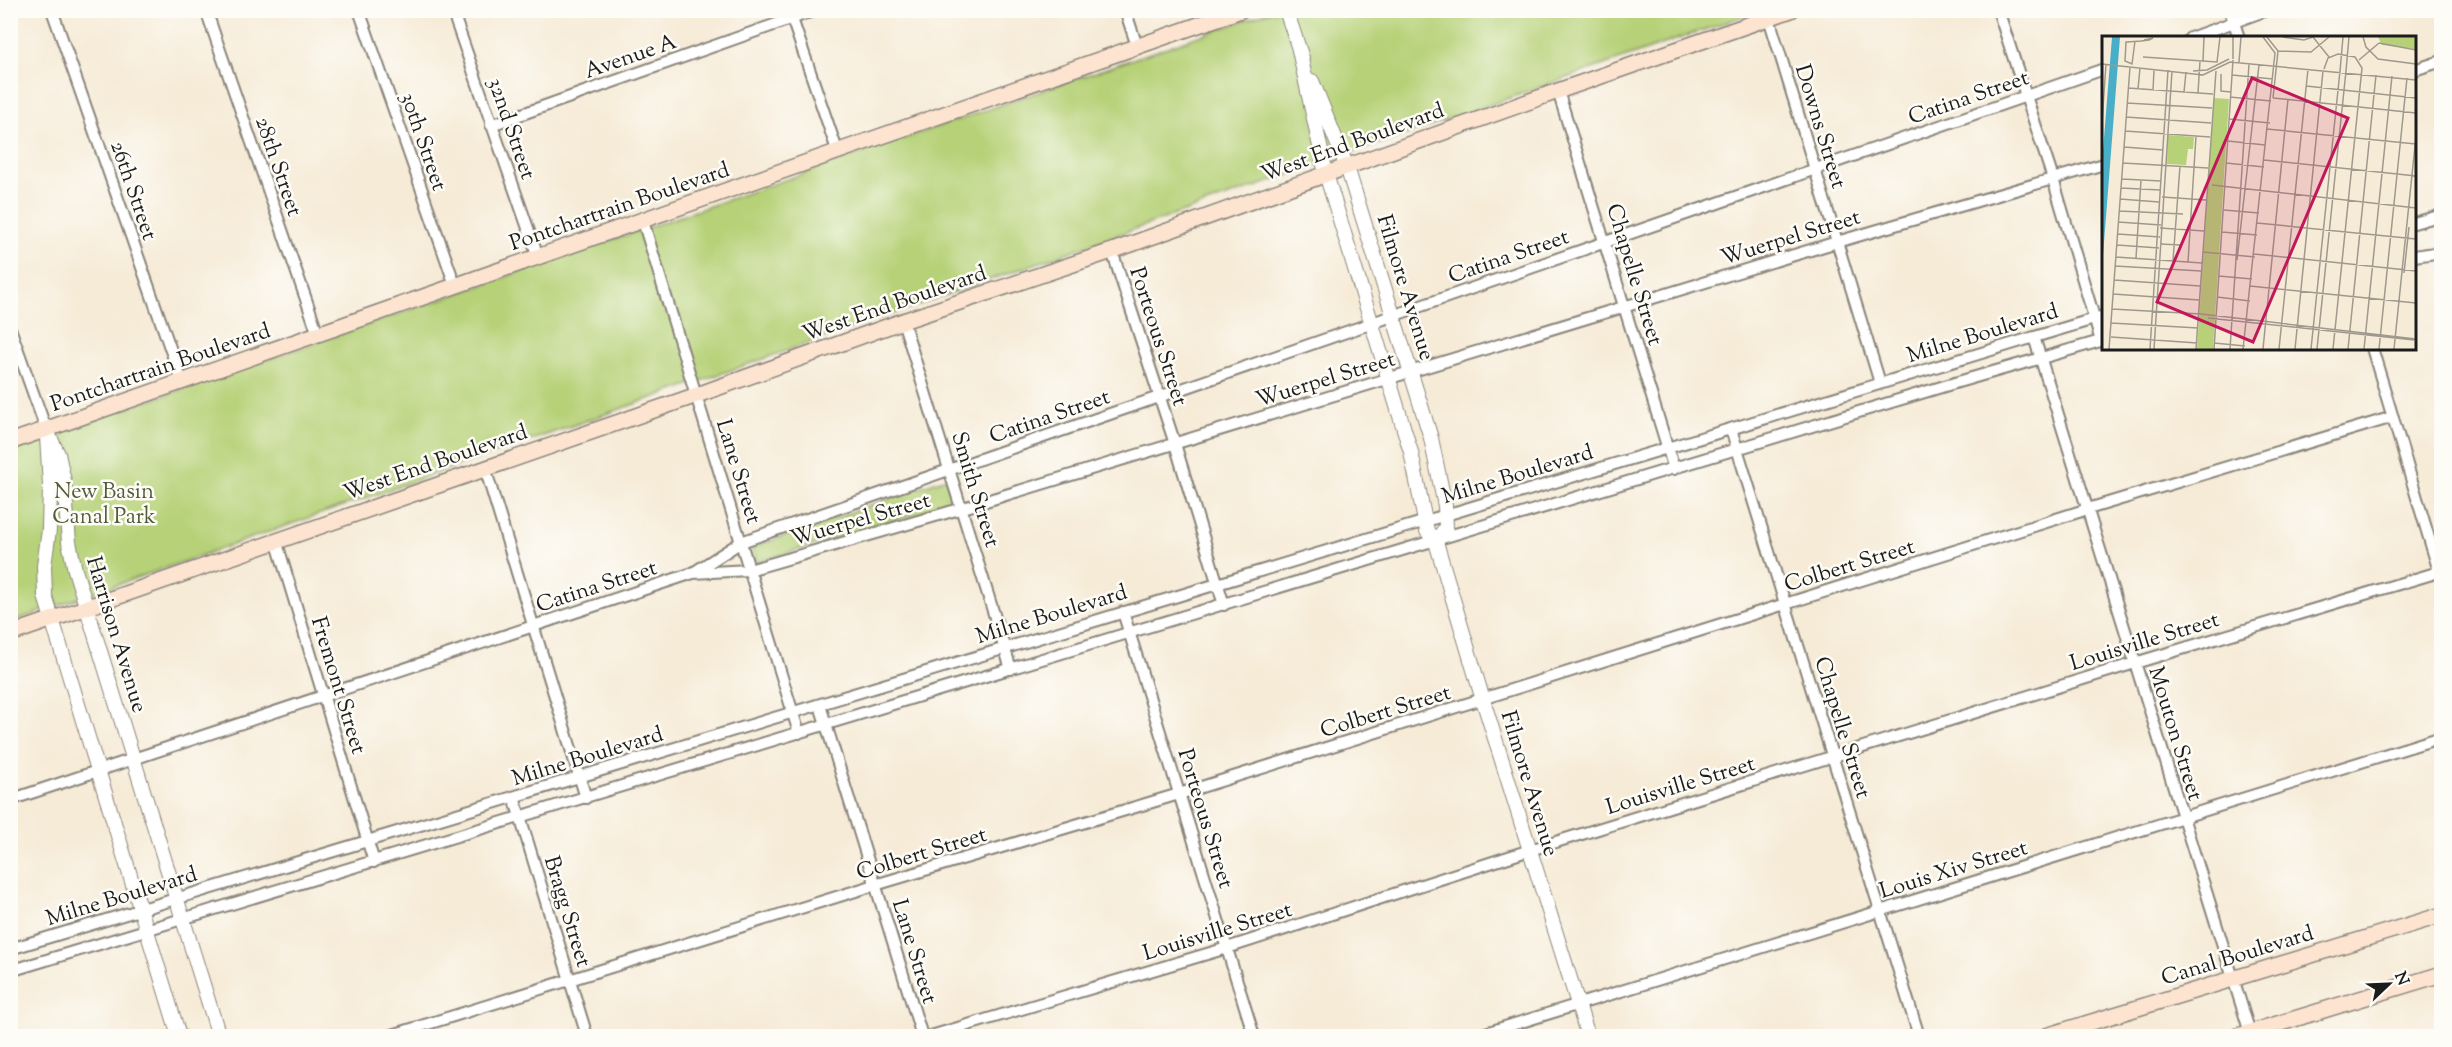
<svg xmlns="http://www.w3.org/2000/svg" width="2452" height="1047" viewBox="0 0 2452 1047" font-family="'Sorts Mill Goudy',serif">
  <rect width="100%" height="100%" fill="#fdfcf7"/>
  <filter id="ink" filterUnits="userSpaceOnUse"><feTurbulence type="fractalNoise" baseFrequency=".0167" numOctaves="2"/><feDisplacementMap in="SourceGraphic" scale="12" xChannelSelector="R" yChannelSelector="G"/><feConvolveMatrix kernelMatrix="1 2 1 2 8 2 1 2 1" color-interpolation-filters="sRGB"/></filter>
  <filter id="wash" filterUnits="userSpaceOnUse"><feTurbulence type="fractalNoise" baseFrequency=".008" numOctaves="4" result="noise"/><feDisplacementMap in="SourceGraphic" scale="24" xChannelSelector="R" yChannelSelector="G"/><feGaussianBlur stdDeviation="1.35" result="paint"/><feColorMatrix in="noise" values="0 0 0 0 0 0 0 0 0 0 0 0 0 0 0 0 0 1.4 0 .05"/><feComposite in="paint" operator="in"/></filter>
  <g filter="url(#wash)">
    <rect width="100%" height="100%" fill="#f6ebd7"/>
    <path fill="#b6d177" stroke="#69764a" stroke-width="1.5" d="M1271 11H1758L11 622 10 449Z
      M946 478 954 503 757 562 751 548Z"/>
  </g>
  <g filter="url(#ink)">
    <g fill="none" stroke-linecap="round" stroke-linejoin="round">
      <g stroke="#89847a" stroke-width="14">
        <path id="minor" d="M52 10 182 382
          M206 10 318 334
          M359 10 455 285
          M452 10 538 257
          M789 10 838 153
          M1125 10 1137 46
          M1998 10 2053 179 2101 341
          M2230 10 2239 38
          M1769 18 1880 383
          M2190 38 2267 10
          M2414 70 2442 61
          M1558 91 1674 469
          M491 125 816 10
          M643 221 799 733
          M2414 223 2442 215
          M1112 251 1175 444 1224 605
          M2414 256 2442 252
          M903 321 1011 669
          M10 328 46 429
          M2034 337 2251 1036
          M2372 348 2441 578
          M1731 429 1919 1036
          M485 468 586 798
          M276 540 374 862
          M693 573 749 570 963 508 1837 242 2104 164
          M1123 612 1254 1036
          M820 705 922 1036
          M514 797 587 1036
          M10 800 693 573 741 542 2104 69
          M10 949 2104 316
          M10 971 1958 382 2104 340
          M389 1036 875 885 1179 794 2088 509 2393 417
          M931 1036 1227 948 1530 850 2135 663 2442 571
          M1476 1036 2442 737"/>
      </g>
      <g stroke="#89847a" stroke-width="16">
        <path id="tertiary" d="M1286 10 1302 58
          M1299 50 1326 174 1411 452 1427 531 1436 542 1483 700 1588 1036
          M1312 81 1347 167 1431 438 1445 506 1446 527 1436 542
          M46 429 58 454 64 481 69 542 75 570 219 1036
          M47 437 50 485 49 530 44 566 45 596 179 1036"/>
      </g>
      <g stroke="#89847a" stroke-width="18">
        <path id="secondary" d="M10 442 1241 10
          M10 634 697 395 903 321 1112 251 1558 91 1791 10
          M2046 1036 2442 915
          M2238 1036 2442 974"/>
      </g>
      <use href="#minor" stroke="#fff" stroke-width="10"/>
      <use href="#tertiary" stroke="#fff" stroke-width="14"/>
      <use href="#secondary" stroke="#fde4d0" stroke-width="15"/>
    </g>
  </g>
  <g text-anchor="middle" stroke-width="5" stroke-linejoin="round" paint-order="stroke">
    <g font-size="22" fill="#1c1c1c" stroke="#fdfcf7">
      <text transform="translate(630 55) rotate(-19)" y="8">Avenue A</text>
      <text transform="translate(1968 96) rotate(-19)" y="8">Catina Street</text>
      <text transform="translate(1822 126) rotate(73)" y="8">Downs Street</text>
      <text transform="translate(513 128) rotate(71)" y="8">32nd Street</text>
      <text transform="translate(425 141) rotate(71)" y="8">30th Street</text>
      <text transform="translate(1352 141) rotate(-20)" y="8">West End Boulevard</text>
      <text transform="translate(280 166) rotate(71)" y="8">28th Street</text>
      <text transform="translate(135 190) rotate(71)" y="8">26th Street</text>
      <text transform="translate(619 205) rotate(-19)" y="8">Pontchartrain Boulevard</text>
      <text transform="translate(1790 236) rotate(-17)" y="8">Wuerpel Street</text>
      <text transform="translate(1508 255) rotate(-19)" y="8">Catina Street</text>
      <text transform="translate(1636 274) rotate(73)" y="8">Chapelle Street</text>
      <text transform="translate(1407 287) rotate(73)" y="8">Filmore Avenue</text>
      <text transform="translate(894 302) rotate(-19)" y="8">West End Boulevard</text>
      <text transform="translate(1982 332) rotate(-17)" y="8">Milne Boulevard</text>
      <text transform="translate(1160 336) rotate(72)" y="8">Porteous Street</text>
      <text transform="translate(160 366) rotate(-19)" y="8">Pontchartrain Boulevard</text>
      <text transform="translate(1325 378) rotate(-17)" y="8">Wuerpel Street</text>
      <text transform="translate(1049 415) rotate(-19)" y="8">Catina Street</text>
      <text transform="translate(435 461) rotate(-19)" y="8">West End Boulevard</text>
      <text transform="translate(740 471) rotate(73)" y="8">Lane Street</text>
      <text transform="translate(1517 473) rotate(-17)" y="8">Milne Boulevard</text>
      <text transform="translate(977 489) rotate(73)" y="8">Smith Street</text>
      <text transform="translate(860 518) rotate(-16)" y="8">Wuerpel Street</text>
      <text transform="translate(1849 564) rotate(-17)" y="8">Colbert Street</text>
      <text transform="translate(596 585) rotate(-18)" y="8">Catina Street</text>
      <text transform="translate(1051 613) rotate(-17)" y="8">Milne Boulevard</text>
      <text transform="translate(118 634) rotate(73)" y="8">Harrison Avenue</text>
      <text transform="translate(2144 640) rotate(-17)" y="8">Louisville Street</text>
      <text transform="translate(340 685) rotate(73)" y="8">Fremont Street</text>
      <text transform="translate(1385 710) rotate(-17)" y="8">Colbert Street</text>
      <text transform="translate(1844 727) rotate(73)" y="8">Chapelle Street</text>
      <text transform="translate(2177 733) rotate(73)" y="8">Mouton Street</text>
      <text transform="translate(587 755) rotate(-17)" y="8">Milne Boulevard</text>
      <text transform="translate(1531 783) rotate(73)" y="8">Filmore Avenue</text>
      <text transform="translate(1680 784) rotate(-17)" y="8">Louisville Street</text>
      <text transform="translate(1207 818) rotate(73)" y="8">Porteous Street</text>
      <text transform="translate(921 852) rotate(-17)" y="8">Colbert Street</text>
      <text transform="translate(1953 868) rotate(-17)" y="8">Louis Xiv Street</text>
      <text transform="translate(121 895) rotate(-17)" y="8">Milne Boulevard</text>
      <text transform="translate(569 911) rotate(73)" y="8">Bragg Street</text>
      <text transform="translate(1217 930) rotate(-17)" y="8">Louisville Street</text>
      <text transform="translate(916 951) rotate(73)" y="8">Lane Street</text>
      <text transform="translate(2237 954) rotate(-17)" y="8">Canal Boulevard</text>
    </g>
    <g font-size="22" fill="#525b3c" stroke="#fdfcf7">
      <text x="104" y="498">New Basin<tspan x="104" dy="25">Canal Park</tspan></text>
    </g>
  </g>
  <g transform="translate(2102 36)">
    <rect width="314" height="314" fill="#f6ebd7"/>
    <path d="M276 1H313V13L280 9ZM112 62 127 63 111 313H95ZM66 99 92 101 91 113H86L84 129 65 128Z" fill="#b6d177"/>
    <path d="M10 1H18L0 232V127Z" fill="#49aec8"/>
    <path fill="none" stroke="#9f988c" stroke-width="1.5" d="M165 1 176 15 171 62M181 1 202 4 211 1M211 1 227 21M261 1 264 11 276 23 314 28M33 5 30 28 23 25 24 6H25L39 5 47 4 51 2 42 4M277 7 314 14M176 15 209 16 227 1M41 21 115 26 118 1M131 23V1M257 24 277 7M101 25 102 1M137 26 139 1M0 28 101 39 128 26 314 44M222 33 226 22 236 18 253 21 260 32 231 313M91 35 105 34 127 23M238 35 241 1M244 35 247 1M119 38V55L129 56M130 39 171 43M204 50 314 62M26 52 111 58M36 53 38 32M51 54 52 34M82 56 84 36M96 57 98 25M128 61 169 65M171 62 314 77M25 67 110 72M24 81 109 87M127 83 168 87M0 86 4 28M165 93 314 108M23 95 108 101M126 105 163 109M22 111 61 114M162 124 314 140M21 127 106 132M124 127 162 131M20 143 59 145M110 149 314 172M19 152 58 154M60 161 104 164M18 163 57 166M122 174 157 177M17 175 81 178M16 186 59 189M155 187 314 203M58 192 102 195M120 196 155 199M16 198 58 201M58 208 78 209M15 209 57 212M101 216 153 221M152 218 314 235M14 221 100 227M34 222 39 144M135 224 157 29M71 225 78 130M86 226 94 100M13 230 99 235M302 237 307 191M117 240 150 243M12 244 98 250M148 250 314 267M11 258 97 264M115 261 148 265M10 273 99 278 314 303M106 282 312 304M9 287 96 292M9 301 95 307M112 307 143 310M7 313 28 31M48 313 66 34M52 313 70 35M94 313 114 35M112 313 131 24M128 313 147 28M141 313 173 17 161 1M161 313 186 63M177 313 206 33M193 313 221 35M209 313 238 35M215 313 244 35M246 313 274 39M262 313 290 40M277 313 305 42M292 313 314 100"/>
    <path fill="#c2185b" fill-opacity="0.15" stroke="#c2185b" stroke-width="3" d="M150 42 246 82 151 306 55 266Z"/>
    <rect width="314" height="314" fill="none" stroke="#1c1c1c" stroke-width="3"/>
  </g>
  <rect width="2452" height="1047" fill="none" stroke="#fdfcf7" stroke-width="36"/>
  <g transform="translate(2389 984) rotate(67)" stroke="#fdfcf7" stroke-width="4.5" paint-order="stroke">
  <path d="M0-4.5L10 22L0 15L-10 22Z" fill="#1c1c1c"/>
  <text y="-9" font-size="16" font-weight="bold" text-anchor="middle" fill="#1c1c1c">N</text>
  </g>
</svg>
